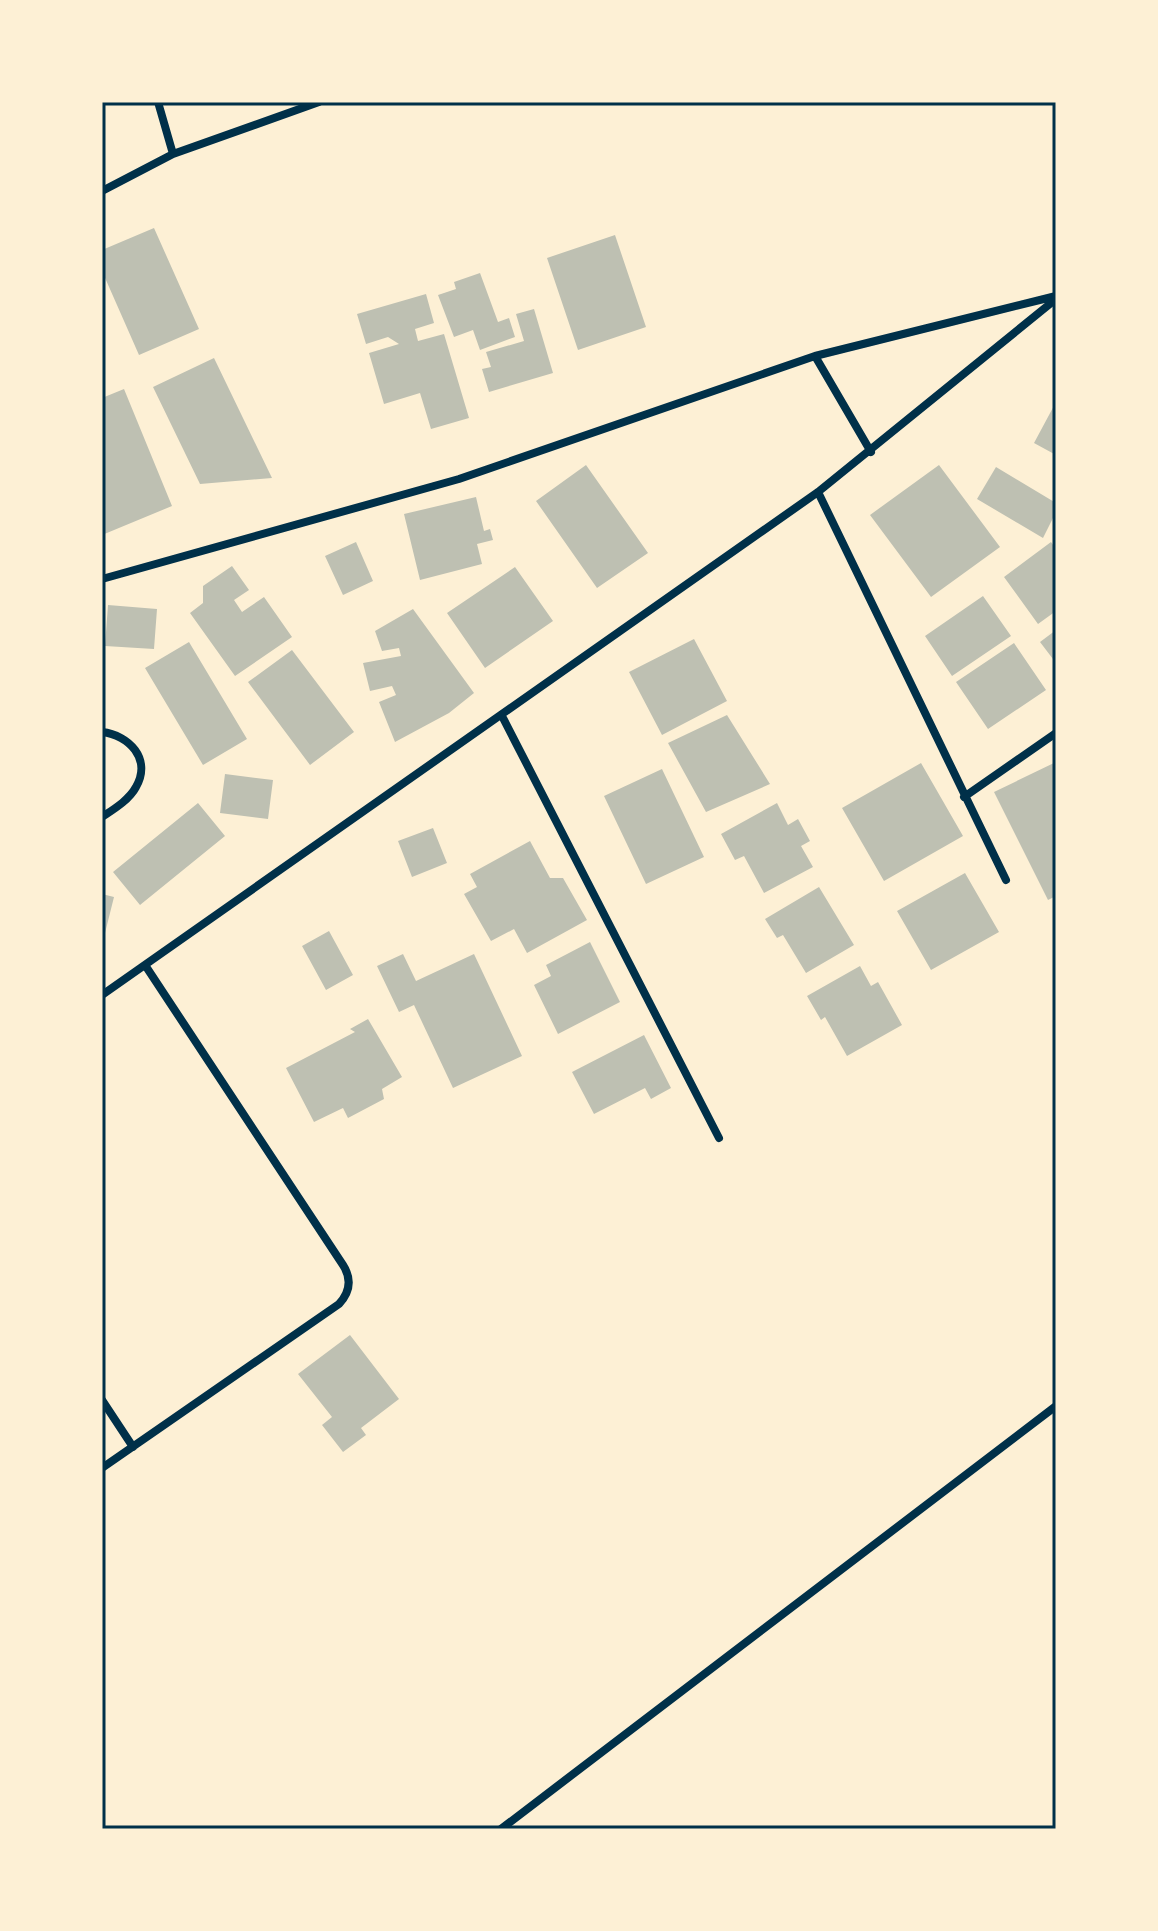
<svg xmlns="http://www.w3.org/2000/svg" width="1158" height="1931" viewBox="0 0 1158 1931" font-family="Bitter,serif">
  <rect width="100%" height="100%" fill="#fdf0d5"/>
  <path fill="#bec0b2" d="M154 228 199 329 139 355 102 271V250Z
    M615 235 646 327 578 350 547 258Z
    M480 273 498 322 509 318 515 337 480 350 473 330 454 337 438 295 456 289 454 282Z
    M426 294 434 323 415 329 418 341 444 334 469 418 431 429 420 393 384 404 369 353 399 344 388 337 366 344 357 314Z
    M534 309 553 373 489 392 482 369 491 367 486 352 524 341 516 314Z
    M214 358 272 478 200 484 153 387Z
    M124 389 172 506 102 535V398Z
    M1056 402V455L1034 443Z
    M586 465 648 553 597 588 536 501Z
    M939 465 1000 547 931 597 870 515Z
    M996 467 1056 503V512L1043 538 977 499Z
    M476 497 484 531 490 529 493 540 477 544 482 564 420 580 404 514Z
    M356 542 373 581 343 595 325 556Z
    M1051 542 1056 549V611L1038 624 1004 577Z
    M232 566 249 590 234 600 242 612 264 597 292 637 235 676 190 613 203 603V586Z
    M515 567 553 621 485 668 447 613Z
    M983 596 1011 636 952 676 925 636Z
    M108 605 157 609 154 649 105 646Z
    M413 609 474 693 449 713 395 742 379 702 396 695 392 686 370 691 363 663 401 656 399 648 382 651 375 631Z
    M1056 630V663L1040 642Z
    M694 639 727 701 662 735 629 672Z
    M189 642 247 739 203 765 145 668Z
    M1014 643 1046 690 988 729 956 682Z
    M292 650 354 732 310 765 248 682Z
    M727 715 770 784 706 812 668 743Z
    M1056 762V896L1048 900 994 792Z
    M921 763 963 836 884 881 842 808Z
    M662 769 704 857 646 884 604 796Z
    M225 774 273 780 268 819 220 813Z
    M198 803 225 836 140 905 113 872Z
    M777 803 788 825 798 819 810 841 801 846 813 867 764 893 744 856 735 860 721 834Z
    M433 828 447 863 412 877 398 841Z
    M530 841 550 878H563L587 920 527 953 514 929 491 941 464 894 477 887 470 874Z
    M965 873 999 932 931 970 897 911Z
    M819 887 854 945 806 973 783 935 777 938 765 919Z
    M102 894 114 897 103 941H102Z
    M329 931 353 975 326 990 302 946Z
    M590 942 620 1002 558 1034 534 985 551 976 546 965Z
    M403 954 416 981 474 954 522 1056 453 1088 414 1005 399 1012 377 966Z
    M860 966 871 986 878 982 902 1025 847 1056 825 1017 821 1020 807 996Z
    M368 1019 402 1077 382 1089 384 1099 348 1118 343 1108 314 1122 286 1068 355 1032 350 1029Z
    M644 1035 671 1088 651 1099 645 1088 594 1114 572 1072Z
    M350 1335 399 1399 361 1428 366 1435 343 1452 322 1425 332 1417 298 1374Z"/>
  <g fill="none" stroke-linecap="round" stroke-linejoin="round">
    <path stroke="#003049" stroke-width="8" d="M158 102 173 154
      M102 191 173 154 319 102
      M815 356 871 452
      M818 492 1006 880
      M102 579 459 479 815 356 1056 296
      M502 716 719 1138
      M102 732C129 735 152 759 136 787 129 800 114 809 102 817
      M964 797 1056 733
      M102 995 818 492 1056 299
      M102 1400 133 1447
      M102 1468 339 1304C350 1292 352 1279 343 1265L145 965
      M501 1829 1056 1406"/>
  </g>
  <rect width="1158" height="1931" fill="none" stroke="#fdf0d5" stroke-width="208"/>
  <rect x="104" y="104" width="950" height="1723" fill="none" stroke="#003049" stroke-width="3"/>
</svg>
